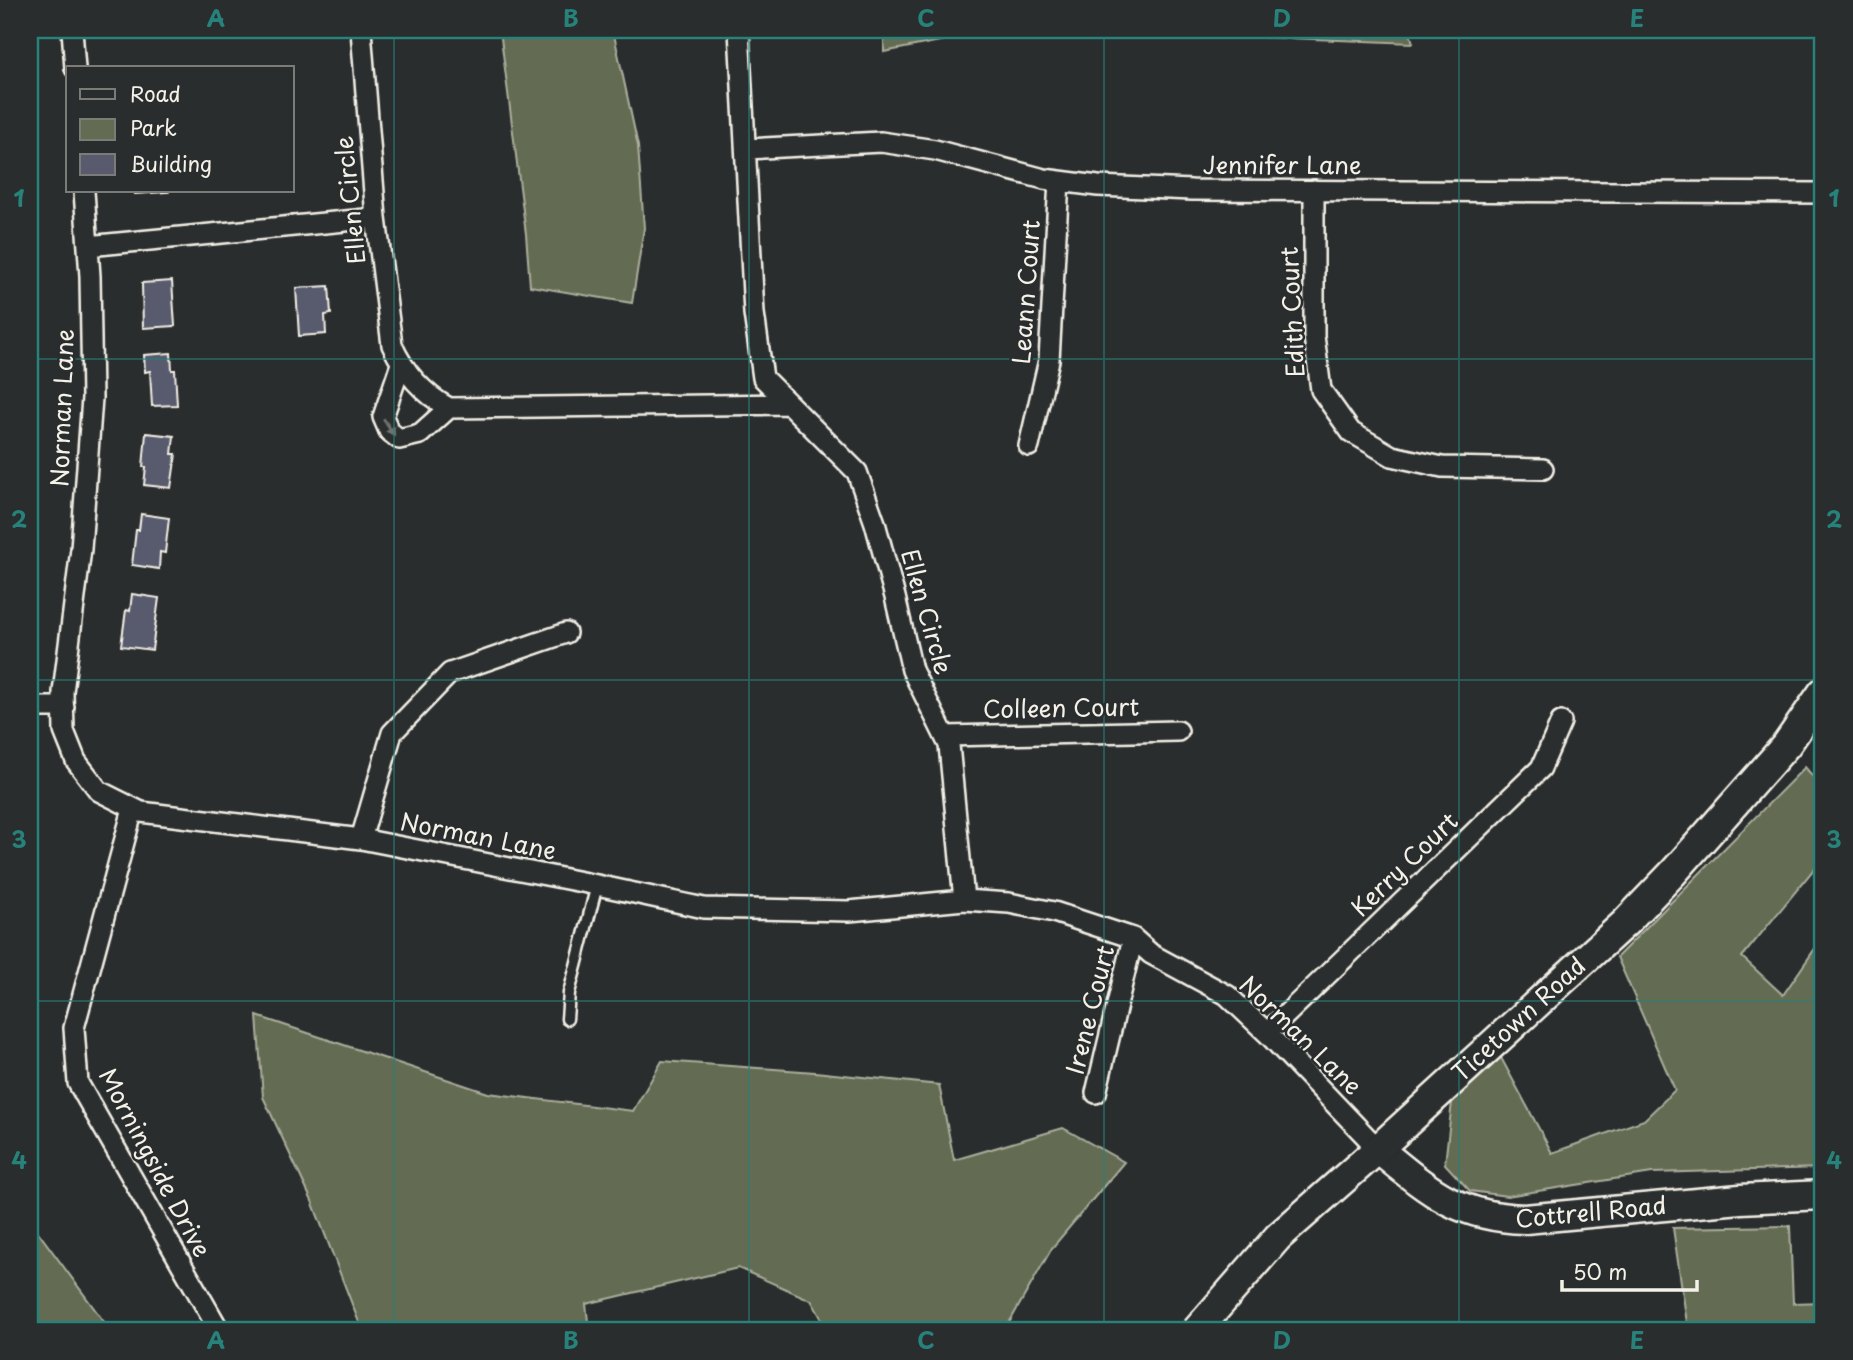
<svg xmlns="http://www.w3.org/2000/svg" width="1853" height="1360" viewBox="0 0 1853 1360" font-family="'Playpen Sans',sans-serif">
  <rect width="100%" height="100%" fill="#2a2d2e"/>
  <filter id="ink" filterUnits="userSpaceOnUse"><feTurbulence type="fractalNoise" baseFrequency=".0143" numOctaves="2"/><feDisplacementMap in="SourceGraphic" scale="14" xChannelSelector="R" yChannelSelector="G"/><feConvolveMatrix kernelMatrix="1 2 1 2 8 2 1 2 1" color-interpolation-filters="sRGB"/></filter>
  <g filter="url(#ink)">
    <path fill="#636c52" stroke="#acae9d" stroke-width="2" d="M500 30H613L638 146 644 228 632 303 530 286 526 234Z
      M884 30H996L884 52Z
      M1081 30H1409L1413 43Z
      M1805 767 1823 789V858L1742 957 1783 995 1823 937V1168L1652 1173 1507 1196 1470 1191 1445 1164 1453 1093 1498 1052 1552 1153 1644 1120 1675 1090 1617 957Z
      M257 1016 488 1093 633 1111 662 1061 815 1072 939 1085 954 1160 1063 1128 1124 1162 1052 1248 1005 1330H828L811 1300 738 1268 586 1304 589 1330H362L312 1201 263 1097Z
      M30 1221 110 1330H30Z
      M1790 1226 1793 1303 1823 1302V1330H1688L1673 1228Z"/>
    <path fill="#595a6d" stroke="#f4f1e8" stroke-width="2" d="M124 30H156V35L124 37Z
      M134 191H167L168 192 135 194Z
      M172 281 175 326 143 328 142 283Z
      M329 286 331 314 325 315 326 334 299 336 296 288Z
      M171 353 172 370H175L177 405 152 406 150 371 145 372 144 355Z
      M146 433 174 436 172 454H176L171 488 144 485 146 467H143Z
      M141 514 169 518 165 553 160 552 159 569 132 565 136 530H139Z
      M132 594 159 598 152 650 121 646 126 610 130 611Z"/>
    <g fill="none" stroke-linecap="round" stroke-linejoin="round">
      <g stroke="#f4f1e8" stroke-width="15">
        <path id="lane" d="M567 1019 569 993 597 885"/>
      </g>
      <g stroke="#f4f1e8" stroke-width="24">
        <path id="street" d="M72 30 75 68
          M361 30 376 218 392 345C404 372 424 394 449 408L789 404
          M739 30 754 313 763 378 857 472 875 523 895 597 912 670 949 745 964 900
          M746 149 881 142 935 150 1044 179 1098 186 1192 190 1823 193
          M1314 190V336L1321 390 1351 432 1392 456 1442 467 1543 469
          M84 191 90 276 92 398 81 549 63 692 64 731 76 761 99 791 141 812 361 839 597 885 704 908 849 911 964 900 1009 903 1054 912 1133 938 1151 954 1227 995 1267 1033 1378 1149
          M88 246 376 218
          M401 364 383 417 389 431 399 439 420 434 449 408
          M1029 446 1049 360 1059 181
          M30 707H64
          M945 736 1178 731
          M133 809 74 1028 78 1083 219 1330
          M361 839 392 733 450 673 566 633
          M1267 1033 1541 768 1561 722
          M1096 1093 1133 938"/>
      </g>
      <g stroke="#f4f1e8" stroke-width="33">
        <g id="secondary">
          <path id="s1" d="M1378 1149C1428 1190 1457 1217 1525 1219L1740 1199 1823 1195"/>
          <path id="s2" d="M1197 1330 1278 1237 1378 1149 1625 923 1673 873 1787 744 1823 692"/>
        </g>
      </g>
      <use href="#lane" stroke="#2a2d2e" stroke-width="10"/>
      <use href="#street" stroke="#2a2d2e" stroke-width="19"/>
      <use href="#secondary" stroke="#2a2d2e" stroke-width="28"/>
    </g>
    <defs><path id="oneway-solid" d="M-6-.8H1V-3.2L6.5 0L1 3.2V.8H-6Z" transform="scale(1.75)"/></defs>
    <use fill="#71726f" href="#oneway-solid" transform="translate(389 427) rotate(57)"/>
  </g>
  <path fill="none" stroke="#26827a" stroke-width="2" stroke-opacity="0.55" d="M394 30V1330M749 30V1330M1104 30V1330M1459 30V1330M30 359H1823M30 680H1823M30 1001H1823"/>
  <g text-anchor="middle" stroke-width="5" stroke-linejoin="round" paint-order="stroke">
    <g font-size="24" fill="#f4f1e8" stroke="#2a2d2e">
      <text x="1282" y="174">Jennifer Lane</text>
      <text transform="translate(351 200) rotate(-96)" y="8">Ellen Circle</text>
      <text transform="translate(1027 292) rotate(-86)" y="8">Leann Court</text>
      <text transform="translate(1293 312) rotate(-93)" y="8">Edith Court</text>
      <text transform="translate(63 408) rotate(-88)" y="8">Norman Lane</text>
      <text transform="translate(926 612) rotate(74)" y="8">Ellen Circle</text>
      <text transform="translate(1061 709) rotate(-1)" y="8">Colleen Court</text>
      <text transform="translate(478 837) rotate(11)" y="8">Norman Lane</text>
      <text transform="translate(1405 865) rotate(-44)" y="8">Kerry Court</text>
      <text transform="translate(1091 1010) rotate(-76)" y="8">Irene Court</text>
      <text dy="8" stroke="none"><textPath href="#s2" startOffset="448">Ticetown Road</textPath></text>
      <text transform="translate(1300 1036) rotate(44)" y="8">Norman Lane</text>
      <text transform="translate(154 1163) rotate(62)" y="8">Morningside Drive</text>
      <text dy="8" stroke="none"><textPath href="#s1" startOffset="233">Cottrell Road</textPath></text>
    </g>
  </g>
  <rect width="1853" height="1360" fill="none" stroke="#2a2d2e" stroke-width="77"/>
  <rect x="66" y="66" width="228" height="126" fill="#2a2d2e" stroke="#7b7b78" stroke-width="2"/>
  <rect x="80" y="89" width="35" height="10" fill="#2a2d2e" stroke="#7b7b78" stroke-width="2"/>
  <text x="130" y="102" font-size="21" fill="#f4f1e8">Road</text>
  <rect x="80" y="119" width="35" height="21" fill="#636c52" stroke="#7b7b78" stroke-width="2"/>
  <text x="130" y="136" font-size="21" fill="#f4f1e8">Park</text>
  <rect x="80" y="154" width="35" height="21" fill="#595a6d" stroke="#7b7b78" stroke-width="2"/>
  <text x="130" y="172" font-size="21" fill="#f4f1e8">Building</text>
  <path d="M1562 1280v10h135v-10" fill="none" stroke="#f4f1e8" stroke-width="3.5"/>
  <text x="1573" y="1280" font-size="21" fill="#f4f1e8" stroke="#2a2d2e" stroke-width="5" paint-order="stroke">50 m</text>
  <rect x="38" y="38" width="1776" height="1284" fill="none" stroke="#26827a" stroke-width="2.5"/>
  <g font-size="23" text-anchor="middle" font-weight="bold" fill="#26827a">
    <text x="216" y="27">A</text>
    <text x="571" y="27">B</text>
    <text x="926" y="27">C</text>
    <text x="1282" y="27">D</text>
    <text x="1637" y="27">E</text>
    <text x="19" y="207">1</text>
    <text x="1834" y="207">1</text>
    <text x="19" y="528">2</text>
    <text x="1834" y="528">2</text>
    <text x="19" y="848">3</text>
    <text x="1834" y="848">3</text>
    <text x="19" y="1169">4</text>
    <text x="1834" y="1169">4</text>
    <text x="216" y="1349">A</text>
    <text x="571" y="1349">B</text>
    <text x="926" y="1349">C</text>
    <text x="1282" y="1349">D</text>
    <text x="1637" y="1349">E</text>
  </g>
</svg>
